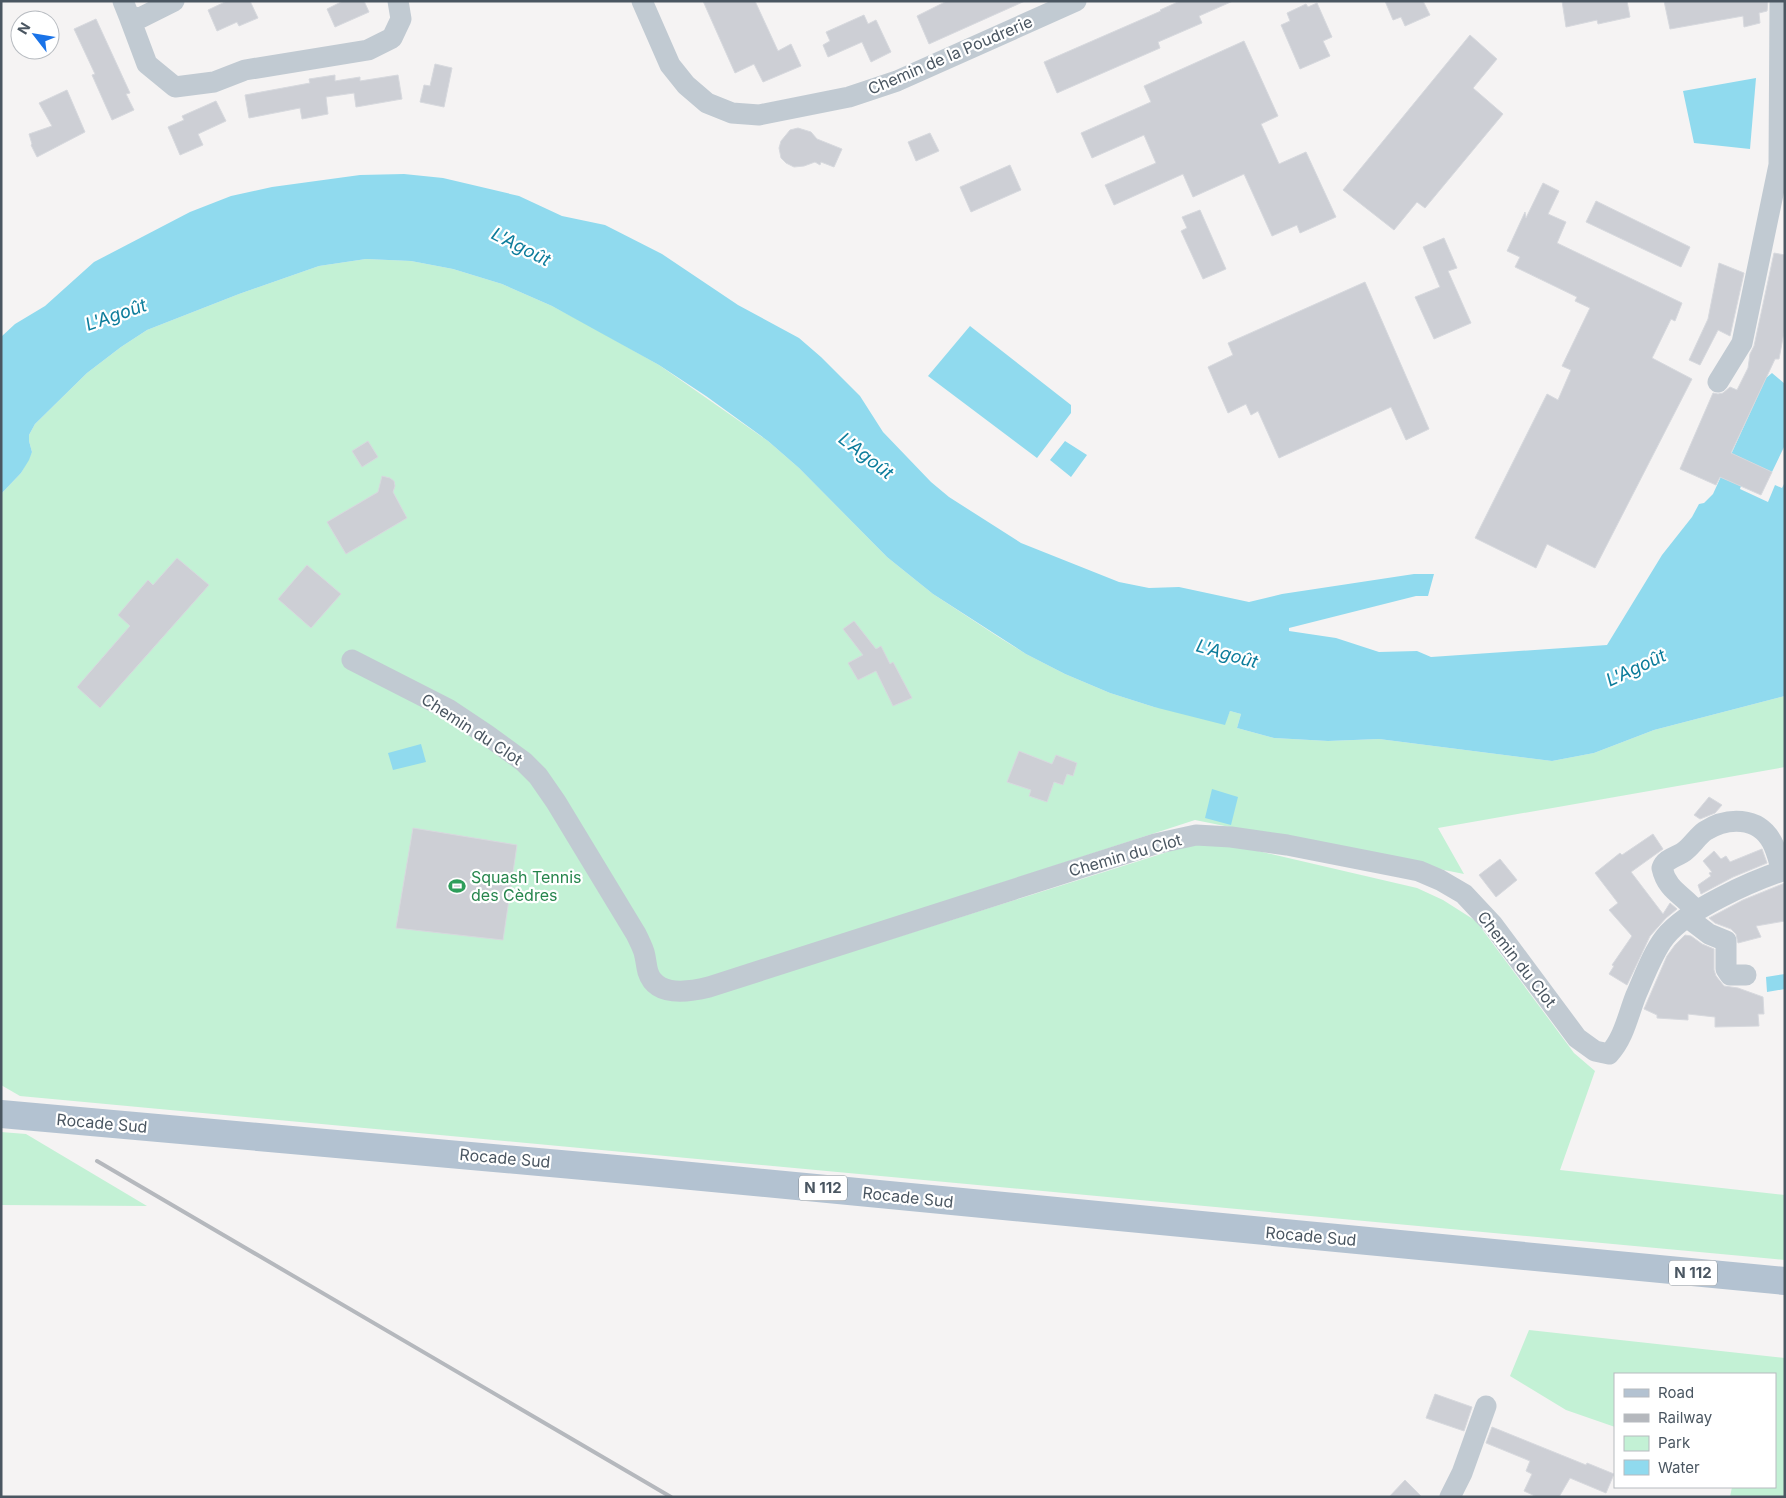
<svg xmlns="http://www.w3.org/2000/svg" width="1786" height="1498" viewBox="0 0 1786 1498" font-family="Inter,sans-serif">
  <rect width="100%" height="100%" fill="#f5f3f3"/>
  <path fill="#c3f1d5" d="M366 259 411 261 453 269 502 284 552 306 588 325 659 365 768 441 799 468 887 557 933 594 997 636 1026 654 1065 674 1110 693 1154 707 1227 718 1230 711 1241 714 1237 728 1274 738 1328 741 1379 739 1552 761 1594 753 1654 730 1785 696V767L1438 828 1464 874 1195 820 724 973 707 997 1177 849 1206 843 1245 848 1417 888 1443 900 1476 921 1574 1053 1595 1071 1560 1170 1785 1195V1260L20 1096 1 1085V494L21 473 32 452 29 441V435L35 424 87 373 121 347 147 330 239 294 319 266Z
    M1 1132 26 1134 147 1206 1 1205Z
    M1529 1330 1785 1358V1497H1730L1732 1487H1775V1374H1615V1427L1566 1410 1510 1376Z"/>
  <path fill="#90daee" d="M1756 78 1750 149 1694 143 1683 91Z
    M404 174 443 178 519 196 562 216 605 225 662 254 738 305 799 338 821 357 860 396 883 432 931 482 949 497 1021 543 1119 582 1149 588 1179 587 1249 602 1282 594 1414 574H1434L1428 596H1416L1289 628V631L1336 638 1379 652 1417 651 1431 657 1607 645 1662 555 1692 517 1699 504 1704 503 1713 494 1766 378 1772 373 1785 384V445L1772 472 1741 486 1740 489 1768 502 1775 485 1782 488 1785 482V696L1654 730 1594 753 1552 761 1379 739 1328 741 1274 738 1237 728 1241 714 1230 711 1225 725 1154 707 1110 693 1065 674 1026 654 933 594 887 557 799 468 768 441 706 396 659 365 552 306 502 284 453 269 411 261 366 259 319 266 239 294 147 330 121 347 87 373 35 424 29 435V441L32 452 29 460 21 473 1 494V337L15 324 45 306 94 262 190 212 231 196 272 187 360 175Z
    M970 326 1071 405V413L1037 458 928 376Z
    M1065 441 1087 455 1071 477 1050 460Z
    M421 744 426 762 393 770 388 753Z
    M1212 789 1238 797 1231 825 1205 818Z
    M1785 974V989L1767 992 1766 977Z"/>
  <path fill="#cdcfd5" stroke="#d7d9de" d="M227 1H250L258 18 239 26 237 22 217 31 208 10Z
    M343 1H364L369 12 335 27 327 9Z
    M703 1H755L778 51 791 44 801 66 763 82 754 64 735 73Z
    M947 1H1025L929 44 917 16Z
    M1180 1H1233L1199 16 1202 23 1158 42 1160 48 1057 93 1044 62 1161 11 1160 10Z
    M1385 1H1423L1430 15 1405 26 1401 17 1393 20Z
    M1562 1H1627L1630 17 1598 24 1597 20 1566 27Z
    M1664 1H1768L1767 11 1759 13 1760 23 1744 27 1743 16 1670 29Z
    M1317 3 1332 37 1323 41 1330 56 1300 69 1281 25 1290 21 1287 13 1306 4 1308 7Z
    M864 15 868 24 876 20 891 52 871 62 862 42 828 57 823 45 830 41 826 32Z
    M96 19 130 93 126 94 134 110 112 120 92 75 95 74 74 29Z
    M1470 35 1497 59 1473 88 1503 114 1425 208 1417 202 1394 230 1343 190Z
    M1244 41 1278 116 1261 124 1279 164 1306 152 1336 217 1300 233 1297 225 1272 236 1244 174 1193 197 1183 174 1114 205 1105 185 1156 163 1144 135 1092 158 1081 133 1151 102 1144 86Z
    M435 64 452 68 444 107 420 102 424 85 430 86Z
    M335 75V81L360 77V81L398 75 402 99 356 107 354 93 326 97 328 114 302 119 300 108 249 118 245 95 310 83 309 79Z
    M67 90 85 132 37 157 31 145 32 144 29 134 52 126 39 103Z
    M216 101 226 121 198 134 203 145 180 155 168 127 184 120 182 116Z
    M798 128 811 132 817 139 842 149 834 167 821 162 820 165 815 162 804 166 794 167 786 163 781 158 779 148 781 141 790 130Z
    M930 133 939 151 916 161 908 142Z
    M1010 165 1021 190 971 212 960 187Z
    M1543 183 1559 191 1548 214 1566 222 1557 243 1682 303 1675 321 1671 319 1652 358 1692 379 1595 568 1547 544 1536 568 1475 538 1547 394 1558 400 1571 370 1562 366 1590 308 1575 301 1577 297 1515 267 1520 257 1507 251 1525 212 1526 218Z
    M1596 201 1690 247 1681 267 1586 222Z
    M1200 210 1226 269 1203 279 1181 231 1187 228 1182 217Z
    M1444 238 1457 268 1448 271 1471 323 1434 339 1415 297 1440 287 1423 247Z
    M1774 253 1785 255V327L1779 359H1775L1731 453 1772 472 1761 495 1720 477 1716 485 1680 469 1713 393 1718 394 1723 393 1730 387 1737 390 1748 368 1750 354 1754 346Z
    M1719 263 1744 273 1730 336 1718 330 1700 365 1689 360 1708 319Z
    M1365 282 1429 429 1406 440 1391 407 1279 458 1258 411 1251 415 1246 404 1228 413 1208 367 1233 355 1228 343Z
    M368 441 378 457 362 467 352 451Z
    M382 476 390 478 394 481 395 486 393 492 407 518 346 554 327 522 378 492Z
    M177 558 209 585 100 708 77 687 130 626 118 615 148 580 153 585Z
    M307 565 341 594 311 628 278 599Z
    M854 621 876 649 881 646 890 664 893 662 912 698 893 706 876 671 858 680 848 663 863 655 843 629Z
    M1019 751 1052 764 1056 755 1077 763 1073 776 1067 774 1063 785 1054 782 1047 802 1029 796 1031 790 1007 782Z
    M1709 797 1722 805 1715 813 1700 819 1694 815Z
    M413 828 517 845 503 940 396 928Z
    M1653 834 1663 849 1631 872 1663 914 1670 903 1677 909 1666 918 1650 936 1627 985 1609 974 1614 966 1612 965 1632 936 1609 910 1618 903 1595 873 1620 853 1622 855Z
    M1762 849 1767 863 1733 877 1701 894 1698 885 1711 876 1709 873 1712 872 1703 861 1714 851 1721 859 1726 856 1730 862Z
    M1500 859 1517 880 1496 897 1479 875Z
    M1785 883V921L1756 926 1761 937 1738 943 1736 934 1731 929 1715 923 1709 918 1743 900Z
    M1685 935 1691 936 1702 944 1714 949V970L1716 976 1724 986 1738 988 1763 997 1764 1014H1758L1759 1026 1715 1027V1017L1688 1014V1020L1657 1018V1015L1644 1009 1667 956 1675 945Z
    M1435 1394 1472 1407 1464 1431 1426 1418Z
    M1492 1427 1586 1465 1587 1463 1614 1474 1606 1493 1570 1478 1559 1497H1537L1524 1491 1532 1474 1526 1471 1530 1461 1486 1443Z
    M1405 1480 1422 1497H1389Z"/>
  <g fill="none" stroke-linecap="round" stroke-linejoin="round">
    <path stroke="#c1cad2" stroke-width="21" d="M123 1 129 16 140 18 174 1
      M642 1 670 65 686 85 707 103 732 113 759 115 849 97 897 81 1076 1
      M129 16 147 64 175 87 214 82 245 70 368 50 392 38 401 19 398 1
      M1718 382 1742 343 1779 165 1780 1
      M352 660 448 709 487 735 524 762 538 776 556 802 636 934C639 940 642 946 644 952 646 959 646 965 648 972 656 997 689 992 709 987L1155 844 1196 835 1231 837 1287 845 1399 867 1419 871 1440 880 1464 894 1493 925 1577 1038 1595 1051 1609 1054C1624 1038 1628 1015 1636 995 1644 977 1653 952 1665 937 1686 910 1752 881 1785 870
      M1696 911C1684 895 1667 891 1662 868 1666 857 1679 857 1686 850 1693 844 1698 836 1705 831 1727 817 1758 816 1772 842 1777 851 1779 862 1782 871
      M1688 916 1692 921 1709 934 1726 941V969L1730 975H1746
      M1450 1497 1462 1473 1486 1406"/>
    <path stroke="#b3c2d1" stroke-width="28" d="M1 1114 639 1171 1785 1281"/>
    <path stroke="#b5b8bd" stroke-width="4" d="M97 1161 671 1497"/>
  </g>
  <defs>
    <g id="stadium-bare" transform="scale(1.35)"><path d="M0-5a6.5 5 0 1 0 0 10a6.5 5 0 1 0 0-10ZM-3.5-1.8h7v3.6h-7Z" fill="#2e9e5b" stroke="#fff" stroke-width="2.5" paint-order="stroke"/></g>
  </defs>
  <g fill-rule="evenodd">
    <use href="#stadium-bare" x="457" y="886"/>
  </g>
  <g text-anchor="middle" stroke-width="4.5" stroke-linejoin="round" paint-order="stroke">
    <g fill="#fff" stroke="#808990" stroke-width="1">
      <rect x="799" y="1175.5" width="48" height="25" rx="4"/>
      <rect x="1669" y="1260.5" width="48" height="25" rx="4"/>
    </g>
    <g font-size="15" font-weight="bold" fill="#4a5661">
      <text x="823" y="1193">N 112</text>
      <text x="1693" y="1278">N 112</text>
    </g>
    <g font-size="16" fill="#4a5661" stroke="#fff">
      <text transform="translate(950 55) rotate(-23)" y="6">Chemin de la Poudrerie</text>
      <text transform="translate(472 729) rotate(33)" y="6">Chemin du Clot</text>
      <text transform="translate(1125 855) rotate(-16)" y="6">Chemin du Clot</text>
      <text transform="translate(1517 959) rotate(52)" y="6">Chemin du Clot</text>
      <text transform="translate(102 1123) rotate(5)" y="6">Rocade Sud</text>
      <text transform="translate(505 1158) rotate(5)" y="6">Rocade Sud</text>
      <text transform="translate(908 1197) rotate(6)" y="6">Rocade Sud</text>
      <text transform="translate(1311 1236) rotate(5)" y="6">Rocade Sud</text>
    </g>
    <g font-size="16" fill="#27864d" stroke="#fff" text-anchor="start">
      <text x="471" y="883">Squash Tennis<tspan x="471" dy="18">des Cèdres</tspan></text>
    </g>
    <g font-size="18" font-style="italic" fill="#0c7c9b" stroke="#fff">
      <text transform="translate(521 247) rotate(27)" y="6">L'Agoût</text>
      <text transform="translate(116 315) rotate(-19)" y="6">L'Agoût</text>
      <text transform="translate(866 456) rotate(38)" y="6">L'Agoût</text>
      <text transform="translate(1227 654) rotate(16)" y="6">L'Agoût</text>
      <text transform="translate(1636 668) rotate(-25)" y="6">L'Agoût</text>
    </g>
  </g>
  <rect width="1786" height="1498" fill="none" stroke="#4a5661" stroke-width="5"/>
  <rect x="1614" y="1373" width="162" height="115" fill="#ffffff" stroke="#b7bbc0"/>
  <rect x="1624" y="1389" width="25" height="8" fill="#b3c2d1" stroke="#b7bbc0"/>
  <text x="1658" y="1398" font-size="15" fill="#4a5661">Road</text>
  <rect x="1624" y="1414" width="25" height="8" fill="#b5b8bd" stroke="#b7bbc0"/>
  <text x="1658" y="1423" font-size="15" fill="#4a5661">Railway</text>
  <rect x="1624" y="1436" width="25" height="15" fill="#c3f1d5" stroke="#b7bbc0"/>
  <text x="1658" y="1448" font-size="15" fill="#4a5661">Park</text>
  <rect x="1624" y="1460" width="25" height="15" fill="#90daee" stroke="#b7bbc0"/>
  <text x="1658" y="1473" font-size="15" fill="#4a5661">Water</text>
  <g transform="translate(35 35) rotate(301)"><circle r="24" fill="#ffffff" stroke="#b7bbc0"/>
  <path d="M0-4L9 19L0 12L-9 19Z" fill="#1a73e8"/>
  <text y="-8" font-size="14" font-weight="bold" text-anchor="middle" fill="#4a5661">N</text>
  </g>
</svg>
